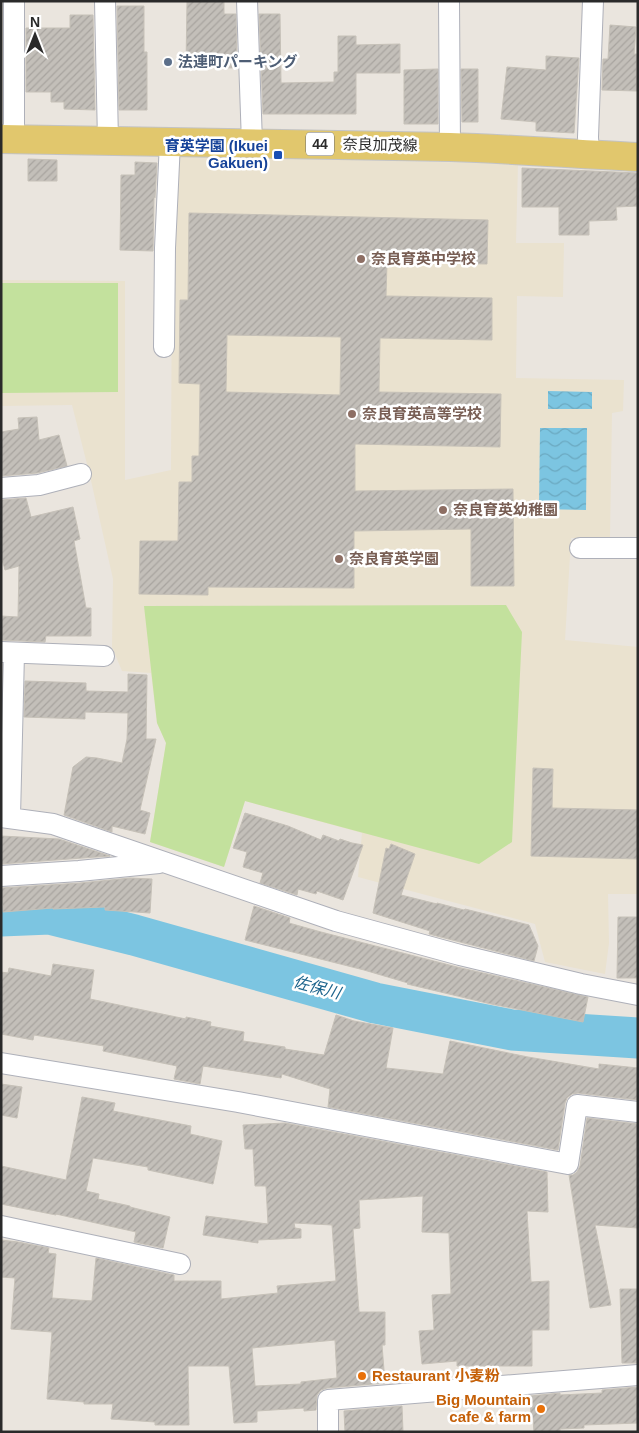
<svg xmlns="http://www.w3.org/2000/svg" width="639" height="1433" viewBox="0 0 639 1433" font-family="Arial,'Noto Sans JP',sans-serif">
  <defs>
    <pattern id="water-waves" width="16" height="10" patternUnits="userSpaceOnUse" patternTransform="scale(1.25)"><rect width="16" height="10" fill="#7cc5e1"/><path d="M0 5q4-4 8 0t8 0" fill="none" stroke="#6ba9c1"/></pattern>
    <pattern id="building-hatch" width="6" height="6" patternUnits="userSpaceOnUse" patternTransform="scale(1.25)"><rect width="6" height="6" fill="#c3bfb9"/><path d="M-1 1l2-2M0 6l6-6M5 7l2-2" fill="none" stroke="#a8a49f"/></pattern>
  </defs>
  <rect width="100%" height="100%" fill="#eae5de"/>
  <path fill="#eae2cf" d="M177 156 518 164 516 243H564L563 297 517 296 516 378 624 380 623 411 612 413 610 538H571L565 640 638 647V894H608L609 943 605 974 545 962 535 924 358 877 362 833 245 801 224 867 150 842 166 743 157 723 151 673 122 671 112 647 113 579 90 476 72 405 1 406V280L125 281V480L171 470 172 249Z"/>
  <path fill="#c3e19d" d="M1 283H118V392L1 393Z
    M506 605 522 632 512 842 479 864 245 801 224 867 150 842 166 743 157 723 144 606Z"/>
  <path fill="url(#water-waves)" d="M548 391 592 392V409H548Z
    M540 428H587L586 510 539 509Z"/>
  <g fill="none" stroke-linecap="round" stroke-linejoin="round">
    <path stroke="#7cc5e1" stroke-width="41" d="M1 916 50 914 134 935 375 1003 512 1030 638 1038"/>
  </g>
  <path fill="url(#building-hatch)" stroke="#c6c1b8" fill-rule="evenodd" d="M187 1H224V14H236L237 68 186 67Z
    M117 6H144V52H147V110H119Z
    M259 14H280L281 83 334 82V72H338V36H356V45L400 44V73H356V114H263Z
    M70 15H93L95 110 64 109V102H51V92H26V28H70Z
    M610 25 636 27 634 54H637V91L602 90 603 59H608Z
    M546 56 579 58 574 133 536 131V122L501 119 507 67 546 70Z
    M438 69V124H404V70Z
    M461 69H478V122H462Z
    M28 159 57 160V181H28Z
    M135 162 157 163 155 198 154 197 153 251 120 250 121 175H135Z
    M522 168 638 173V206L616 207 617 220 589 221V235H559V207H522Z
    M189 213 488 220 487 264 387 262 386 296 492 298V340L380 338 379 392 501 394 500 447 355 444V491L513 489 514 586H471V529L354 531V588L208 587V595L139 594 140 541H178L179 482H192V456H199L200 384 179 383 180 300H188ZM227 335 341 337 340 395 226 392Z
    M37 417 39 440 59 435 67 466 37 473 1 476V432L19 429 18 418Z
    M26 498 31 517 73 507 80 539 74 541 86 608H91V636H46L45 642 1 640V616L18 617 19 566 5 570 1 556V500Z
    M128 674 147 675 146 739H156L140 810 150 813 145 834 112 826V832L64 815 73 767 86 757 97 758 122 763 127 739 128 713 85 712V719L24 717 25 681 86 683V691L128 692Z
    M533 768 553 769 552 808 638 810V859L531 856Z
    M245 813 288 826 321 840 323 835 339 841 340 839 352 843 363 845 343 900 317 891 316 894 298 889 297 895 260 883 263 873 243 867 247 852 233 848Z
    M1 836 59 839 110 856 1 864Z
    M391 844 415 854 401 895 437 904V903L464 910 465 909 529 925 538 946 534 961 429 934 430 931 373 913 386 848 389 849Z
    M130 878 152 879 150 913 105 910V907L53 909V908L3 912 1 888 80 883Z
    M254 906 290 918 289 923 321 932 457 967 588 997 583 1022 491 1004 407 984 408 983 364 970 245 940Z
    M618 917H638V978H617Z
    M53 964 94 970 90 999 186 1019V1017L211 1022 210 1026 244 1032 243 1041 285 1047V1049L324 1055 336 1015 354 1021 393 1028 386 1068 443 1074 450 1041 528 1057 599 1069V1064L638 1068V1100L578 1093 572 1094 567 1098 565 1103 558 1150 328 1107 330 1089 282 1074 281 1078 203 1066 200 1084 174 1079 177 1066 103 1051 104 1046 34 1035 33 1040 1 1034V972L8 973 9 968 51 976Z
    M1 1084 22 1087 17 1118 1 1115Z
    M82 1097 115 1103 113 1111 191 1126 190 1134 222 1141 213 1184 148 1170V1167L93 1158 86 1191 99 1194 98 1199 130 1206V1207L170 1217 163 1248 134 1242 136 1232 56 1214V1215L1 1204V1166L66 1180Z
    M587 1118 638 1124V1228L595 1225 611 1305 590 1308 569 1175H573L577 1172 580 1166Z
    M285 1123 547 1172 548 1212 527 1211 531 1282 549 1281V1330H532V1366H457V1361L422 1364 419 1331 434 1330 432 1295 451 1294 449 1233 422 1232 423 1196 359 1200 360 1228 353 1229 359 1312H385V1345H382L385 1383 327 1388 321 1390 317 1395 316 1410 304 1411V1408L257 1411V1422L234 1423 229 1366H188L189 1425H155V1422L111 1419 113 1404H84V1402L47 1399 52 1332 11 1329 15 1278 1 1277V1240L18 1242 49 1248 48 1253 56 1254 52 1298 92 1301 96 1258 174 1275V1281H221V1299L278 1293 277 1286 336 1281 332 1225 294 1223 295 1228 301 1229V1238L258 1240V1243L203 1235 206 1216 268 1224 266 1186H255L253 1149H245L243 1125ZM335 1340 337 1378 301 1382V1384L255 1386 252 1348Z
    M620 1289H638V1363H622Z
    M638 1387V1423L584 1425V1428L560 1429V1432H534L533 1419H531L530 1396 560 1393V1395L602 1393V1390Z
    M402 1406 403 1432H345L344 1411Z"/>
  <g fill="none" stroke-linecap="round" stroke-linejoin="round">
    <g stroke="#aeb0b9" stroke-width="22">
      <path id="street" d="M14 1V139
        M105 1 108 141
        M247 1 252 143
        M449 1 450 147
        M589 155 588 137 593 1
        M164 347 165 248 170 142
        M1 488 39 485 81 474
        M580 548H638
        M1 652 104 656
        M1 817 53 824 336 921 460 955 581 984 638 995
        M10 817 14 653
        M1 876 79 871 159 863
        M1 1063 238 1102 568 1164 577 1105 638 1112
        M1 1226 180 1264
        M328 1432V1400L638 1375"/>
    </g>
    <g stroke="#c3c3c3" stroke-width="30">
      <path id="primary" d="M1 139 450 147C513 149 575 154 638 157"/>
    </g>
    <use href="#street" stroke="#fff" stroke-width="20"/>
    <use href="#primary" stroke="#e1c76d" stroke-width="28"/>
  </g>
  <circle fill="#5c6f8a" stroke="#fff" stroke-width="2" cx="168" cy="62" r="5"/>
  <rect fill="#1a4fb4" stroke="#fff" stroke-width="2" x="273" y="150" width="10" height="10" rx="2.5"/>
  <g fill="#8d6e63" stroke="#fff" stroke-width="2">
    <circle cx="361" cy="259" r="5"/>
    <circle cx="352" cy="414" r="5"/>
    <circle cx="443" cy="510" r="5"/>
    <circle cx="339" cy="559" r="5"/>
  </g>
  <g fill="#e8710a" stroke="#fff" stroke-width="2">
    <circle cx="362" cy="1376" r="5"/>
    <circle cx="541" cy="1409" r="5"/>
  </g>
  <g text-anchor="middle" stroke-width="5" stroke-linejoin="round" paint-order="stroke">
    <rect fill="#fff" stroke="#6a6a6a" stroke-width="1" x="306" y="132.5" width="28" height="23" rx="4"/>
    <g font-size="14" font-weight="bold" fill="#2a2a2a">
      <text x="320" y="149">44</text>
    </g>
    <g font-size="15" font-weight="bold" fill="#4e5e75" stroke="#fff" text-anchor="start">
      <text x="178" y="67">法連町パーキング</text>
    </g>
    <g font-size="15" fill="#2a2a2a" stroke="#fff">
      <text transform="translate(380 145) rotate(1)" y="5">奈良加茂線</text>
    </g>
    <g font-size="15" font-weight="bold" fill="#164399" stroke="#fff" text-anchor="end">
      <text x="268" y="151">育英学園 (Ikuei<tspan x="268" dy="17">Gakuen)</tspan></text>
    </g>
    <g font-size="15" font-weight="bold" fill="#785e54" stroke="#fff" text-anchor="start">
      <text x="371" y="264">奈良育英中学校</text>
      <text x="362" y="419">奈良育英高等学校</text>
      <text x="453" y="515">奈良育英幼稚園</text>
      <text x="349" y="564">奈良育英学園</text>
    </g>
    <g font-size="15" font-weight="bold" fill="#c56008" stroke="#fff" text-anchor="start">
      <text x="372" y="1381">Restaurant 小麦粉</text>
      <text x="531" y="1405" text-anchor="end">Big Mountain<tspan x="531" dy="17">cafe &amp; farm</tspan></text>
    </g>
    <g font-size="16" font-style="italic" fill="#1d648c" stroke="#fff">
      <text transform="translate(317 987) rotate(15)" y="6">佐保川</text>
    </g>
  </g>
  <rect width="639" height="1433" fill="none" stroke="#2a2a2a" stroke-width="5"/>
  <g transform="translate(35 35)" stroke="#ffffff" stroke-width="4" paint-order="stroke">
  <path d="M0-4L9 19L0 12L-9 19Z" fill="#2a2a2a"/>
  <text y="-8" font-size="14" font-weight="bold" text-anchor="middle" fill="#2a2a2a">N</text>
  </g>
</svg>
